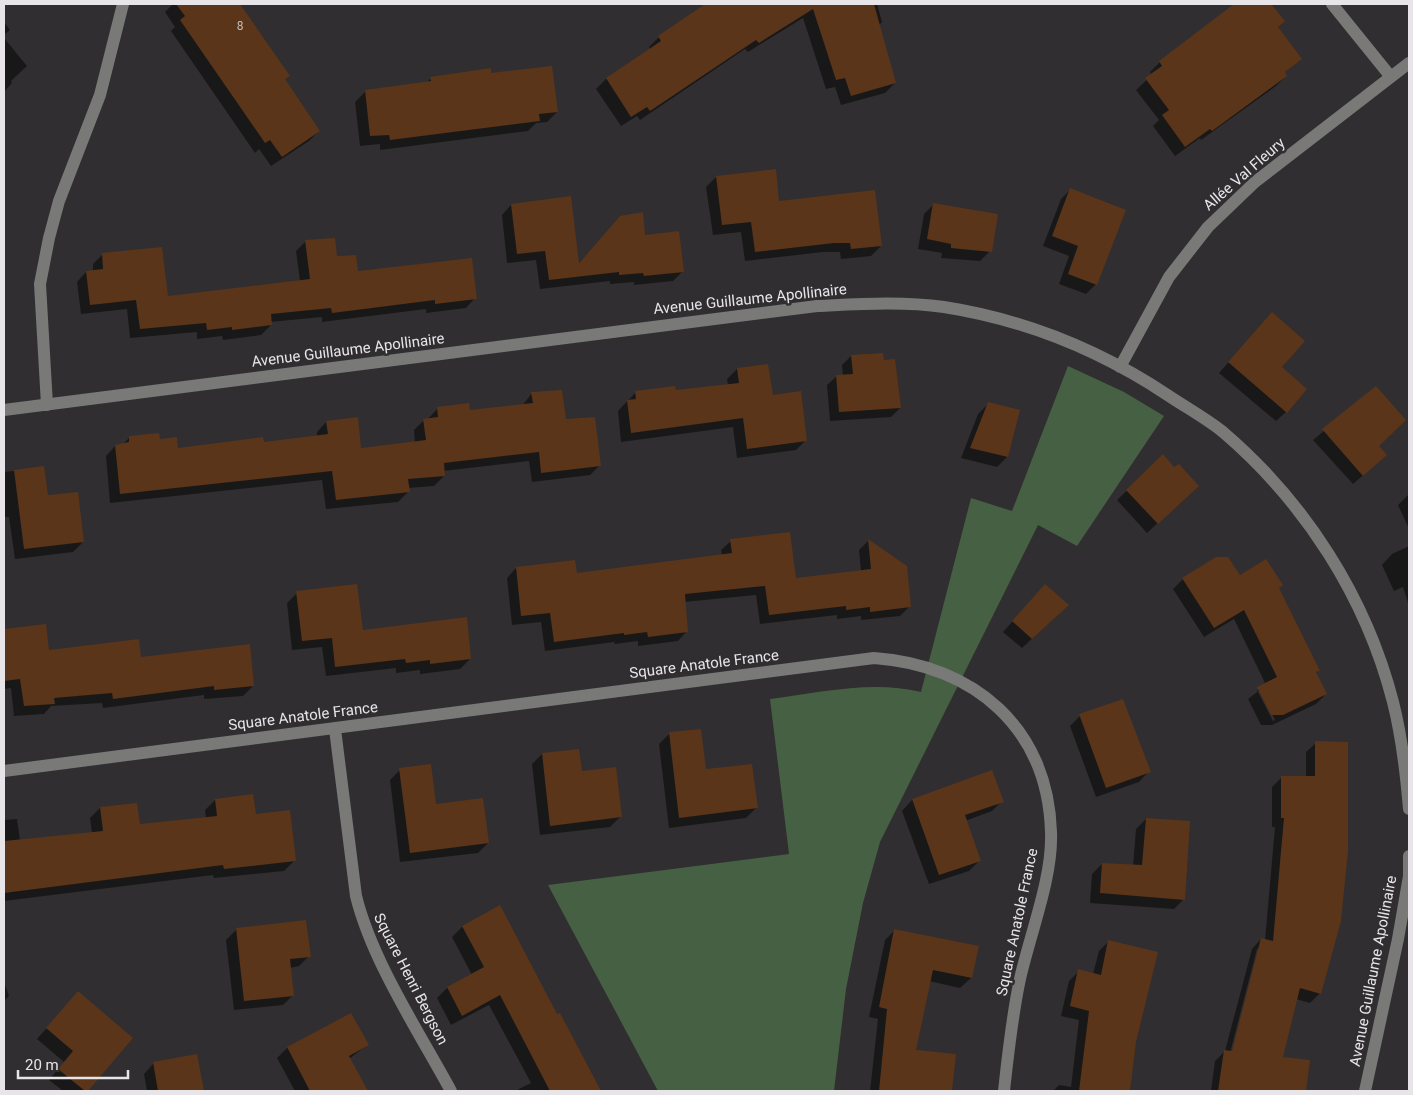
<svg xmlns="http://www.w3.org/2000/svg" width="1413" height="1095" viewBox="0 0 1413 1095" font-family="Roboto,sans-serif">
  <rect width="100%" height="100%" fill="#302e30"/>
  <path fill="#466044" d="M1068 366 1124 392 1164 416 1077 546 1038 525 880 842 863 903 846 989 834 1091H658L548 885 789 854 770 699C819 693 872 680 921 692L971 498 1012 511Z"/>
  <path fill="#0007" fill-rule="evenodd" d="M173 4H231L319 131 309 141 271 166 259 149 255 153 171 31 175 27 165 12Z
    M707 4 710 8 716 4H877L882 22 878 26 895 83 885 93 841 105 835 87 826 89 803 18 748 52 745 49 640 120 637 116 621 126 596 89 606 79 650 49 649 47 659 37Z
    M1245 4H1270L1283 21 1277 28 1300 59 1284 73 1286 76 1276 86 1201 140 1200 138 1175 156 1153 126 1159 120 1136 90 1152 75 1150 72 1160 62Z
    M4 22 10 30 4 35Z
    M4 38 27 66 11 81 12 83 4 92Z
    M490 75 557 112 547 122 536 123 528 131 380 150V144L360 146 355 102 366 91 426 83 431 78Z
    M716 177 778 202 881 246 871 256 841 259 840 252H823L745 261 741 232 713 235 706 187Z
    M1071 189 1096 284 1086 294 1059 284 1069 256 1043 246 1061 199Z
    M934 204 990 251 980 261 941 258 942 253 918 249 924 214Z
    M511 205 578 264 620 217 682 272 673 281 634 285V282L610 284V281L540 289 536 260 507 263 502 215Z
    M306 241 336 258 357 272 475 298 466 308 426 313V309L322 322V317L270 322 271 325 261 335 223 340 222 336 197 339V332L130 338 127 309 81 314 77 282 86 272H93V264L103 254 167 297 300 281 296 251Z
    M1262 324 1280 367 1286 412 1276 421 1219 373Z
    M851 356 883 361 900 408 891 417 830 421 827 385 837 376H843L842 365Z
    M737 369 806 440 796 450 737 458 733 427 621 442 618 411 636 392 675 391 728 385 727 379Z
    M1376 388 1377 446 1375 465 1353 484 1313 440Z
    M532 393 565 421 600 465 590 475 532 482 529 461 443 471 444 476 434 486 408 488V492L398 502 326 509 322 480 110 503 106 456 115 446 122 445 129 438 159 440 177 449 262 443 317 437V432L326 422 360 449 415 443 414 430 424 420 428 419 438 408 469 411 522 406Z
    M988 404 1018 411 1007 457 997 467 961 458 978 414Z
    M1163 456 1187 496 1147 533 1117 500Z
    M43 468 47 497 83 542 73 552 15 559 9 517H4V472Z
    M1409 494V529L1398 505Z
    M731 541 794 580 861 571 859 550 868 541 905 567 910 606 900 616 861 620V616L837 619V615L760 624 756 595 684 602 687 631 678 641 638 646V641L615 644 614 642 545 651 541 622 512 625 507 578 516 568 575 574 722 556 721 550Z
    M1409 546V606L1403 587 1394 591 1382 565 1392 554Z
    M1239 577 1319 670 1315 674 1326 694 1316 704 1272 725H1261L1248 699 1266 685 1234 619 1204 637 1173 589 1183 579ZM1257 690H1260L1275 720 1273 721Z
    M297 593 362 632 470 659 460 669 420 674V670L396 673V668L326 676 322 647 292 650 287 603Z
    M1035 596 1058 615 1022 648 1003 632Z
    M45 625 48 652 139 658 253 686 243 696 204 699V695L103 708 102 703 51 706 44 714 14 716 11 688 4 689V630Z
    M1080 716 1149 771 1139 782 1096 797 1070 726Z
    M669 734 705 771 756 808 746 818 669 828 659 744Z
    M1316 743 1320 993 1310 1003 1296 999 1281 1058 1309 1061 1305 1091H1211L1215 1061 1225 1051 1252 949 1261 939 1265 940 1275 827H1272V787L1282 777H1306V752ZM1257 949H1259L1232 1057H1229Z
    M542 754 581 773 620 817 610 827 540 835 532 764Z
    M400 770 435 805 488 843 478 853 400 862 390 780Z
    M992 772 1002 801 992 811 965 821 979 861 969 871 929 884 902 811 912 800Z
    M215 800 255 816 295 860 284 871 214 878 213 875 4 901V820L17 819 20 840 92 833 90 818 100 808 139 825 206 819 205 810Z
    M1146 819 1184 899 1174 909 1090 903 1092 874 1102 864 1133 866 1136 829Z
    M500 907 556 1016 590 1091H515L531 1083 489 1005 451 1025 437 998 447 988 472 975 452 937 462 927Z
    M305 921 309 956 299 966 290 968 293 995 283 1005 234 1010 226 940 236 930Z
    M895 930 977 947 971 978 960 988 929 981 914 1051 955 1055 950 1091H870L878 1019 869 1017 885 940Z
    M1109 941 1135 1042 1129 1091H1053L1059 1085 1071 1087 1079 1020 1061 1016 1069 981 1079 971 1093 974 1099 951Z
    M4 982 9 996 4 1001Z
    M78 993 131 1038 87 1091H63L49 1080 64 1062 37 1039Z
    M350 1015 367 1045 349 1059 364 1086 359 1091H295L277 1058 287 1048Z
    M196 1055 203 1091H147L144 1074 154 1063Z"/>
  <path fill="#5a3519" d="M176 4H240L290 76 285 79 320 131 282 157 270 140 265 143 180 20 185 16Z
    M705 4H874L896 83 851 96 845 78 836 80 813 9 759 43 756 40 650 111 647 107 631 117 606 78 661 41 658 36Z
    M1234 4H1271L1285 21 1278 27 1302 59 1285 72 1287 76 1212 131 1210 129 1185 147 1162 115 1169 110 1145 78 1162 66 1159 61Z
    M552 66 558 112 539 114 540 121 390 140 389 135 370 136 365 90 431 81 430 77 491 68V73Z
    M776 169 779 201 875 190 882 246 851 249 850 243H834L755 252 751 222 722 225 716 176Z
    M1070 188 1126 210 1097 285 1068 274 1078 246 1052 236Z
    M571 196 579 263 620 216 643 212 645 235 679 231 684 272 644 276 643 273 619 275V272L549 280 545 251 517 254 511 204Z
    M933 203 998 214 992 252 951 248V244L927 239Z
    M335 238 337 256 356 255 358 271 472 258 477 299 435 304V300L332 313 331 308 271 314 272 325 232 330V327L207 330 206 323 140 329 136 300 90 305 86 271 103 269 102 253 162 247 168 296 310 279 305 240Z
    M1272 312 1305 341 1282 367 1307 389 1287 413 1228 362Z
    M883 353 884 360 895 359 901 408 839 412 836 375 853 374 851 355Z
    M768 364 773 395 801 391 807 441 747 449 743 418 631 433 627 400 636 399 635 391 675 386 676 390 739 383 737 368Z
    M1376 386 1406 420 1379 446 1387 455 1363 476 1322 429Z
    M562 390 566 419 595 417 601 466 541 473 539 452 444 463 445 476 408 479 410 492 336 500 332 471 120 494 115 445 129 442V436L159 433 160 439 177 437 178 448 263 437 264 442 328 434 326 421 358 417 361 448 426 440 423 419 438 417 437 407 469 403 470 410 533 403 531 392Z
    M988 402 1020 410 1008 457 970 448Z
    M1163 454 1174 467 1179 464 1199 486 1158 524 1126 490Z
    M44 466 48 495 78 492 84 542 24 549 14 470Z
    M790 532 796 578 871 569 868 539 907 566 911 607 870 612V607L846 610V606L769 615 765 586 685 594 688 632 648 637 647 632 624 635V633L554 642 550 613 521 616 516 567 575 560 577 573 732 553 730 539Z
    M1216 557H1228L1240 575 1266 559 1283 585 1279 588 1320 671 1316 672 1327 694 1283 715H1271L1257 687 1277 677 1244 610 1214 628 1182 578Z
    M357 584 363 630 467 617 471 659 430 664V660L406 663 405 659 335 667 332 638 302 641 296 591Z
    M1045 584 1069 605 1032 639 1012 621Z
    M46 624 49 650 139 639 141 657 250 644 254 686 214 690V686L113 699 112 693 54 698 55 704 24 706 20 679 4 681V629Z
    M1123 699 1151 772 1106 788 1079 714Z
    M701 729 706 769 752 764 758 808 679 818 669 732Z
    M1315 741 1348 742V851L1341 921 1321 994 1300 988 1283 1057 1310 1060 1306 1091H1218L1224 1050 1232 1051 1261 938 1273 941 1284 818H1281V776H1315Z
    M579 749 582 771 616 767 622 817 550 826 542 753Z
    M431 764 436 804 483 798 489 843 410 853 399 768Z
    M992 770 1004 802 965 815 981 861 939 875 912 799Z
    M253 794 256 814 290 810 296 861 224 869 223 865 4 893V841L103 831 100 807 137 803 140 824 217 816 215 799Z
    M1146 818 1190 821 1185 900 1100 893 1102 863 1142 865Z
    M500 905 557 1014 560 1013 601 1091H550L500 995 462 1016 447 987 484 967 462 926Z
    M306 920 311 957 290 959 294 996 244 1001 236 928Z
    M894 929 979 946 972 978 933 970 916 1050 956 1054 952 1091H879L887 1009 879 1007Z
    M1108 940 1158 952 1136 1042 1130 1091H1079L1089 1011 1070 1006 1078 969 1101 975Z
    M78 991 133 1038 88 1091H85L58 1069 73 1051 46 1028Z
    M351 1013 369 1045 349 1056 368 1091H310L287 1047Z
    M197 1054 204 1091H158L153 1062Z"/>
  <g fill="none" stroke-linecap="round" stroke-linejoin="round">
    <path stroke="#797977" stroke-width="12" d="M1332 4 1391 77
      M1120 367 1169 277 1208 227 1255 182 1409 63
      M47 405 40 284 49 238 59 201 100 95 123 4
      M4 410 817 306C859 304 902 301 944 307 1027 320 1100 350 1169 396 1187 408 1207 419 1223 432 1305 502 1366 597 1393 702 1402 737 1406 773 1409 809
      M335 729 356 896C372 961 419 1032 451 1091
      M4 771 874 658C974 665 1048 728 1051 832 1053 877 1030 934 1020 979 1012 1016 1008 1054 1004 1091
      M1365 1091 1398 939 1409 876V856"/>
  </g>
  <g text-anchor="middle" stroke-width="5" stroke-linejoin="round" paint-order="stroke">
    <g font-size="12" fill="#c4b9b4">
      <text x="240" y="30">8</text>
    </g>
    <g font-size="15" fill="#e7e5e7" stroke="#302e30">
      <text transform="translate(1244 174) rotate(-41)" y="5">Allée Val Fleury</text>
      <text transform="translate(750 299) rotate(-6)" y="5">Avenue Guillaume Apollinaire</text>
      <text transform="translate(348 350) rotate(-7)" y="5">Avenue Guillaume Apollinaire</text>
      <text transform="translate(704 664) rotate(-7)" y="5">Square Anatole France</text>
      <text transform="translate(303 716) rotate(-7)" y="5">Square Anatole France</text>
      <text transform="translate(1017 922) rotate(-78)" y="5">Square Anatole France</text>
      <text transform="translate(1373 971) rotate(-79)" y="5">Avenue Guillaume Apollinaire</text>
      <text transform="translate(411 979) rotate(63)" y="5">Square Henri Bergson</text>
    </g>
  </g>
  <rect width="1413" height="1095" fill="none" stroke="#e7e5e7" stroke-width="10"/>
  <path d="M18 1070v8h110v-8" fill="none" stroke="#e7e5e7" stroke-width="2.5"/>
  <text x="25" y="1070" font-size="15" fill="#e7e5e7" stroke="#302e30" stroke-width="4" paint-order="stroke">20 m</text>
</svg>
